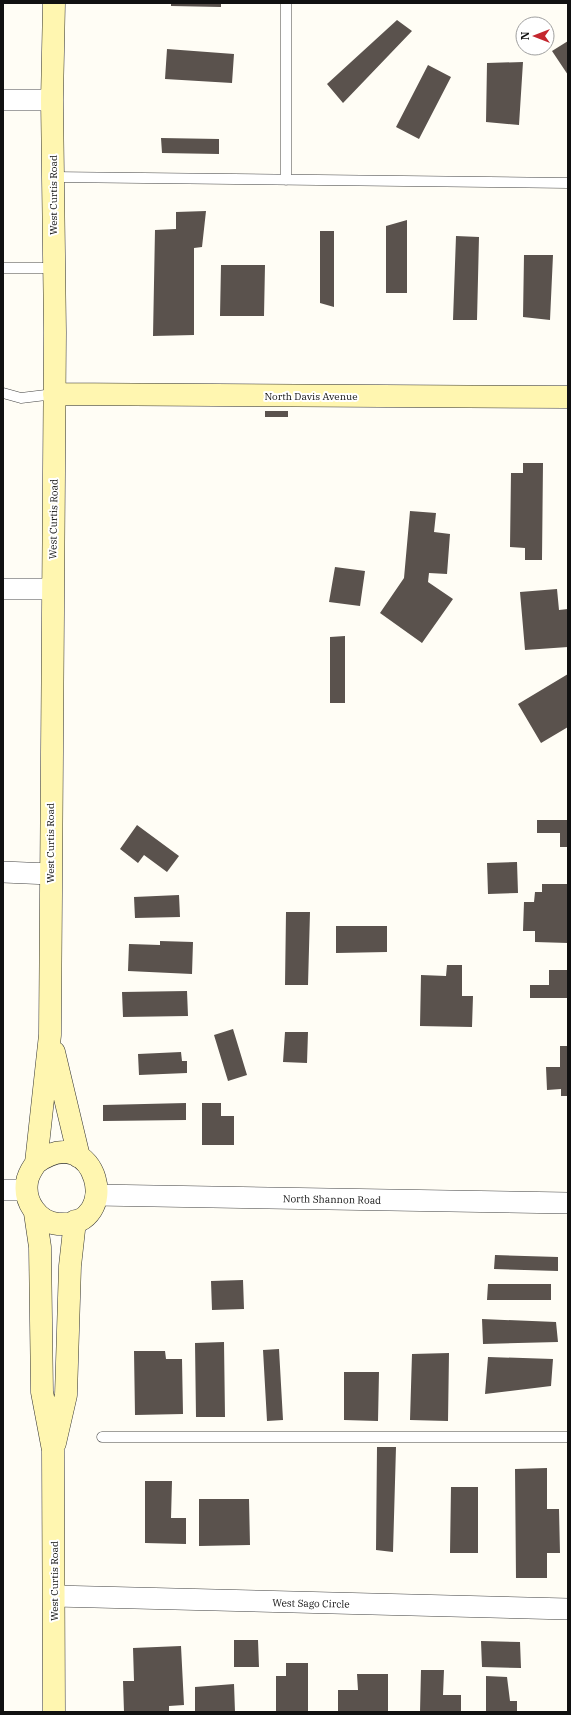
<svg xmlns="http://www.w3.org/2000/svg" width="571" height="1715" viewBox="0 0 571 1715" font-family="'IBM Plex Serif',serif">
  <rect width="100%" height="100%" fill="#fffdf5"/>
  <path fill="#5a524d" d="M171 3H221V7L171 6Z
    M397 20 412 31 343 103 327 84Z
    M568 41V75L552 51Z
    M167 49 234 54 232 83 165 79Z
    M523 62 519 125 486 122 487 63Z
    M428 65 451 77 419 139 396 127Z
    M161 138 219 139V154L162 153Z
    M206 211 202 247 194 248V335L153 336 155 230 176 229V212Z
    M407 220V293H386V226Z
    M320 231H334V307L320 303Z
    M456 236 479 237 477 320H453Z
    M524 255H553L550 320 523 317Z
    M221 265H265L264 316H220Z
    M265 411H288V417H265Z
    M523 463H543L542 560H525V548L510 547 511 473H523Z
    M410 511 436 513 434 532 450 534 447 574 429 573 428 582 453 599 422 643 380 613 404 578Z
    M335 567 365 571 360 606 329 602Z
    M557 589 559 610 568 609V647L525 650 520 592Z
    M345 636V703H330V637Z
    M568 674V727L541 743 518 704Z
    M537 820H568V847H560V833H537Z
    M137 825 179 856 167 872 144 855 138 863 120 849Z
    M517 862 518 893 488 894 487 863Z
    M542 884H568V943L535 942V931H523L524 902H534L535 892H542Z
    M179 895 180 917 135 918 134 897Z
    M286 912H310L308 985H285Z
    M336 926H387V952L336 953Z
    M160 941 193 942 192 974 128 971 129 944 160 945Z
    M447 965H462V996H473L472 1027 420 1026 421 975 446 976Z
    M549 970H568V998H530V985H549Z
    M187 991 188 1016 123 1017 122 992Z
    M233 1029 247 1075 228 1081 214 1035Z
    M285 1032H308L307 1063 283 1062Z
    M560 1046H568V1096H561V1089L547 1090 546 1067H560Z
    M181 1052 182 1061H187V1073L139 1075 138 1054Z
    M186 1103V1120L103 1121V1105Z
    M202 1103H221V1116H234V1145H202Z
    M495 1255 558 1257V1271L494 1269Z
    M243 1280 244 1309 212 1310 211 1281Z
    M488 1284H551V1300H487Z
    M482 1319 556 1322 558 1342 483 1344Z
    M224 1342 225 1417H196L195 1343Z
    M279 1349 283 1420 267 1421 263 1350Z
    M134 1351H165L166 1359H182L183 1414 135 1415Z
    M449 1353 448 1421 410 1420 412 1354Z
    M488 1357 553 1359 551 1386 485 1394Z
    M344 1372H379L378 1421 344 1420Z
    M377 1447H396L393 1552 376 1550Z
    M547 1468V1509H559L560 1553H547V1578H516L515 1469Z
    M145 1481H172L171 1518H186V1544L145 1543Z
    M451 1487H478V1553H450Z
    M199 1499H249L250 1545 199 1546Z
    M234 1640H258L259 1667H234Z
    M481 1641 520 1642 521 1668 482 1667Z
    M181 1646 184 1705 169 1706V1712H124L123 1681H134L133 1648Z
    M286 1663H308V1712H276V1676H286Z
    M421 1670H444L443 1695H461V1712H420Z
    M357 1674H388V1712H338V1690H358Z
    M486 1676 507 1677 510 1701H517V1712H486Z
    M234 1684 235 1712H195V1687Z"/>
  <g fill="none" stroke-linecap="round" stroke-linejoin="round">
    <g stroke="#444" stroke-width="11">
      <path id="lane" d="M286 3V180
        M53 177 568 183
        M3 268H53
        M3 393 21 398 54 394
        M102 1437H568"/>
    </g>
    <g stroke="#444" stroke-width="22">
      <path id="street" d="M3 100H52
        M3 589H52
        M3 872 50 874
        M3 1190H26
        M96 1195 568 1203
        M54 1596 568 1609"/>
    </g>
    <g stroke="#333" stroke-width="23">
      <path id="secondary" d="M54 394 568 397
        M54 1052 79 1157
        M36 1163C96 1118 125 1228 58 1224 37 1222 24 1201 27 1182 28 1174 32 1169 36 1163L50 1035 55 332 52 100 54 3
        M35 1213 40 1247 42 1392 53 1450 54 1712
        M55 1443 66 1395 70 1266 75 1221"/>
    </g>
    <use href="#lane" stroke="#fff" stroke-width="10"/>
    <use href="#street" stroke="#fff" stroke-width="21"/>
    <use href="#secondary" stroke="#fff6b0" stroke-width="22"/>
  </g>
  <g text-anchor="middle" stroke-width="4" stroke-linejoin="round" paint-order="stroke">
    <g font-size="10" fill="#111" stroke="#fff">
      <text transform="translate(53 195) rotate(-90)" y="4">West Curtis Road</text>
      <text x="311" y="400">North Davis Avenue</text>
      <text transform="translate(53 519) rotate(-89)" y="4">West Curtis Road</text>
      <text transform="translate(50 843) rotate(-90)" y="4">West Curtis Road</text>
      <text transform="translate(332 1199) rotate(1)" y="4">North Shannon Road</text>
      <text transform="translate(54 1581) rotate(-90)" y="4">West Curtis Road</text>
      <text transform="translate(311 1603) rotate(1)" y="4">West Sago Circle</text>
    </g>
  </g>
  <rect width="571" height="1715" fill="none" stroke="#111111" stroke-width="8"/>
  <g transform="translate(535 36) rotate(270)"><circle r="19" fill="#ffffff" stroke="#a0a0a0"/>
  <path d="M0-3L7 15L0 10L-7 15Z" fill="#c4262e"/>
  <text y="-6" font-size="11" font-weight="bold" text-anchor="middle" fill="#111111">N</text>
  </g>
</svg>
